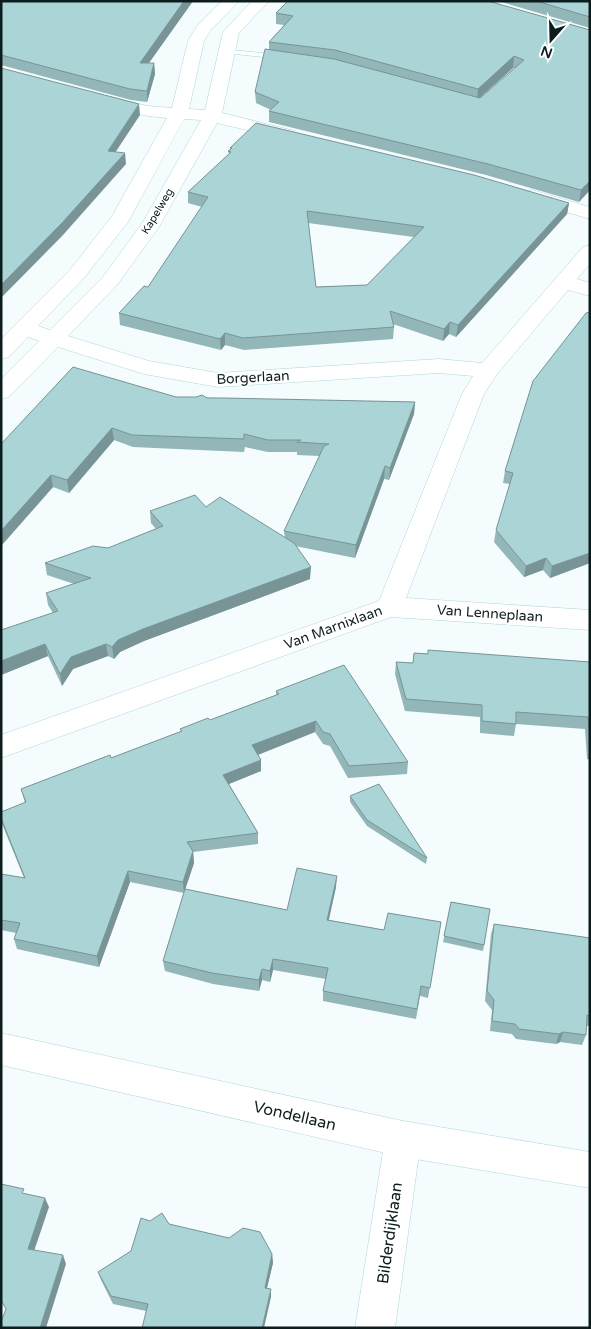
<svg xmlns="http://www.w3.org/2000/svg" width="591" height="1329" viewBox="0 0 591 1329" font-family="'Varela Round',sans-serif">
  <rect width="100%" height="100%" fill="#f4fcfd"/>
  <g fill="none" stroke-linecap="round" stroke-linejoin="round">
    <g stroke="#add6d9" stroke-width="1">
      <path id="service" d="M222 49 282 55 286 57 282 59 225 53H222Z"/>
    </g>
    <g stroke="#add6d9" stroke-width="1">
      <path id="minor" d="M222 1H239L210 31 204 41 189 109 205 110 223 32 252 1H269L239 33 222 113 295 131 298 135 295 139 289 140 217 123 159 227 117 285 68 336 149 361 218 373 439 359 482 363 583 247 590 245V264L577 279 590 283V296L568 290 497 374 484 394 406 598 590 610V630L391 617 1 758V735L379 601 462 394 473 376 439 373 218 387 144 374 58 347 9 397 1 399V379L39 341 28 337 9 357 1 359V339L70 270 112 216 167 118 148 116 103 106 97 105 94 101 97 97 103 96 148 106 172 108 188 41 197 26ZM184 119 201 120 143 222 103 277 50 330 38 326 84 278 128 222Z
        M532 190 590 207V219L525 200 522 196 525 192Z
        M403 1121 416 1126 421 1139 395 1328H355L385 1139 390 1126Z"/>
    </g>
    <g stroke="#add6d9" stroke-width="1">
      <path id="tertiary" d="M1 1033 403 1121 590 1152V1188L403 1157 1 1065Z"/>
    </g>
    <use href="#service" fill="#fff" fill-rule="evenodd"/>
    <use href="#minor" fill="#fff" fill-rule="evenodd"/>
    <use href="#tertiary" fill="#fff" fill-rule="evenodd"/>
  </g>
  <path fill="#93b6b8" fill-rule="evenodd" d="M1 1H193L149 63H154L155 74 147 102 131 100 1 65Z
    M498 1H590V28Z
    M276 13 590 30V190L579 202 486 175 269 122V111L271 110 256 103 255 92 269 50V42L284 25 276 24ZM513 68H515L480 98H479Z
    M230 148 569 203 567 214 456 337 449 334 443 341 393 324 394 327 393 339 244 350 225 345 221 350 120 325 119 313 148 287 202 207 188 203V192L229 154 228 151 230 150ZM308 223 323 225 414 237 367 285 316 287Z
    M533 381 590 563 550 578 543 570 524 577 494 542 496 530 510 484 503 483 505 471Z
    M176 397 415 402 414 414 389 480 384 479 355 558 295 546 310 579 144 641 120 652 114 659 108 656 73 669 62 686 48 656 1 675 53 613 48 605 46 593 74 584 47 575 45 563 108 548 156 529 151 523 150 511 206 507 285 538 284 531 320 456 297 455V452H268L245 447 244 452 133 447 114 440 69 493 53 487 1 546V444Z
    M414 653 590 662V760L587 759 585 729 516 724 514 736 480 733V717L405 711 395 674 396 662 413 663Z
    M276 691 408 762 407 774 348 778 330 746 323 744 315 732 258 755 261 760V771L229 784 258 833V844L193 852 194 863 185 889 287 910 336 887 329 920 384 930 441 922 428 998 420 996 416 1019 323 1001V991L326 979 273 970 270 982 262 980 259 991 213 984 165 971 163 961 184 893 130 882 99 967 17 949 14 939 16 933 1 930V874L24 878 2 824 1 820V812L25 803 21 789 111 758 181 732 180 729 210 720 276 695Z
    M350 796 427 858 426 864 367 826 350 802Z
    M451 902 490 909 483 951 443 942Z
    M494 924 590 938V1026H586V1035L582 1045 560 1042 556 1044 516 1039 512 1034 490 1031 492 1010 485 1001 491 934Z
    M150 1221 169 1224 272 1254 273 1263 267 1288 271 1297 146 1311 113 1304 101 1280 98 1272 131 1251Z"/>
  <path fill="#789496" d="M184 1H193L141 74 140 63Z
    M514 56 513 68 477 100 478 89Z
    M154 63 155 74 147 102V91Z
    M139 104 140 115 109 162 108 151Z
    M125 153 126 164 63 235 1 298V285Z
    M590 181V190L579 202 581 190Z
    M569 203 567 214 456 337 458 325Z
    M450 322 449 334 443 341 444 329Z
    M225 333V345L221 350 220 339Z
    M415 402 414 414 389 480 390 468Z
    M112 428 114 440 69 493 67 480Z
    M385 466 384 479 355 558 356 545Z
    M51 475 53 487 1 546V531Z
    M590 553V563L550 578 552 566Z
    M546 558 543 570 524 577 526 566Z
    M311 567 310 579 144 641 120 652 114 659 112 647 118 640 143 629Z
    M45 644 48 656 1 675V661Z
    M106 644 108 656 73 669 62 686 60 674 71 657Z
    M316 721 315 732 252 757V745Z
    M261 760V771L224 786 223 775Z
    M193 851 194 863 184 893 183 882Z
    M128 871 130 882 99 967 97 956Z
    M337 876 336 887 326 931 327 920Z
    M273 959V970L270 982V971Z
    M262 969V980L259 991V980Z
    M563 1032 560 1042 556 1044 559 1034Z
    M45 1198 49 1207 32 1257 28 1249Z
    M272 1254 273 1263 265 1296V1288Z
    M63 1255 66 1264 46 1328H40Z
    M271 1289V1297L264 1328H262Z"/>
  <path fill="#abd4d6" stroke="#789496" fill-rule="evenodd" d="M1 1H184L140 63H154L147 91 130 89 1 55Z
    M288 1H488L590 30V181L581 190 488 164 269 111 279 102 255 92 265 49 334 59 480 98 524 60 514 56 478 89 335 50 269 42 293 16 276 13Z
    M536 1H590V17Z
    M1 68 139 104 108 151 125 153 62 223 1 285Z
    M256 123 474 175 569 203 458 325 450 322 444 329 390 311 394 327 243 338 225 333 220 339 119 313 144 286 148 287 208 197 188 192 231 152 228 151 232 148H230ZM307 211 424 227 367 285 316 287Z
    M590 312V553L552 566 546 558 526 566 496 530 513 473 505 471 533 381 586 313Z
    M73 367 176 397H196L202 395 207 398H224L415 402 390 468 385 466 356 545 284 531 324 446 329 444 297 442 301 440H268L244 434V439L132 435 112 428 67 480 51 475 1 531V444Z
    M195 495 206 507 220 497 294 543 311 567 143 629 118 640 112 647 106 644 71 657 60 674 45 644 1 661V630L58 611 46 593 91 578 45 563 93 546 108 548 163 526 150 511Z
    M428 650 590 662V743L588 717 516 712V724L482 721V705L406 699 396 662 413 663 414 653 428 654Z
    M344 665 408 762 349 766 330 734 323 732 316 721 252 745 261 760 223 775 258 833 187 842 193 851 183 882 128 871 97 956 14 939 20 923 1 920V874L25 878 1 818V812L26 802 21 789 110 755 111 758 182 731 180 729 208 718 210 720 279 694 276 691Z
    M379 784 427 858 367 820 350 796Z
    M297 868 337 876 327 920 384 930 388 913 441 922 430 988 421 986 417 1009 323 991 328 968 273 959 270 971 262 969 259 980 212 973 163 961 185 889 287 910Z
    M451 902 490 909 484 945 444 936Z
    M494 924 590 938V1016L587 1015 586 1035 563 1032 559 1034 519 1029 515 1024 492 1021 494 1000 487 991Z
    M1 1184 24 1189 22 1193 45 1198 28 1249 63 1255 40 1328H1V1322L6 1309 1 1300Z
    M162 1213 169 1224 229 1238 243 1228 260 1232 272 1254 265 1288 271 1289 262 1328H142L148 1304 111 1296 98 1272 131 1251 141 1218 150 1221Z"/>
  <g text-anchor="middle" stroke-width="4" stroke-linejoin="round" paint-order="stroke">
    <g font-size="11" fill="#0d1d1e" stroke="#fff">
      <text transform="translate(157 211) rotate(-59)" y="4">Kapelweg</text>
    </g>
    <g font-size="14" fill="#0d1d1e" stroke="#fff">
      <text transform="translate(253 377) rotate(-3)" y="5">Borgerlaan</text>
      <text transform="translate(490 613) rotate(4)" y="5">Van Lenneplaan</text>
      <text transform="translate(333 627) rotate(-20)" y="5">Van Marnixlaan</text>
    </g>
    <g font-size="16" fill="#0d1d1e" stroke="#fff">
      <text transform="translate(295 1115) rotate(13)" y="6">Vondellaan</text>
      <text transform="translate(389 1233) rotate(-82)" y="6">Bilderdijklaan</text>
    </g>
  </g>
  <rect width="591" height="1329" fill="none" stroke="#0d1d1e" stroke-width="5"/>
  <g transform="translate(551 40) rotate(200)" stroke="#ffffff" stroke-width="4" paint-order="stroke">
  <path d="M0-4L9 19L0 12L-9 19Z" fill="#0d1d1e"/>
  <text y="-8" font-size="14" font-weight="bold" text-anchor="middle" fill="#0d1d1e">N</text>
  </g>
</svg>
